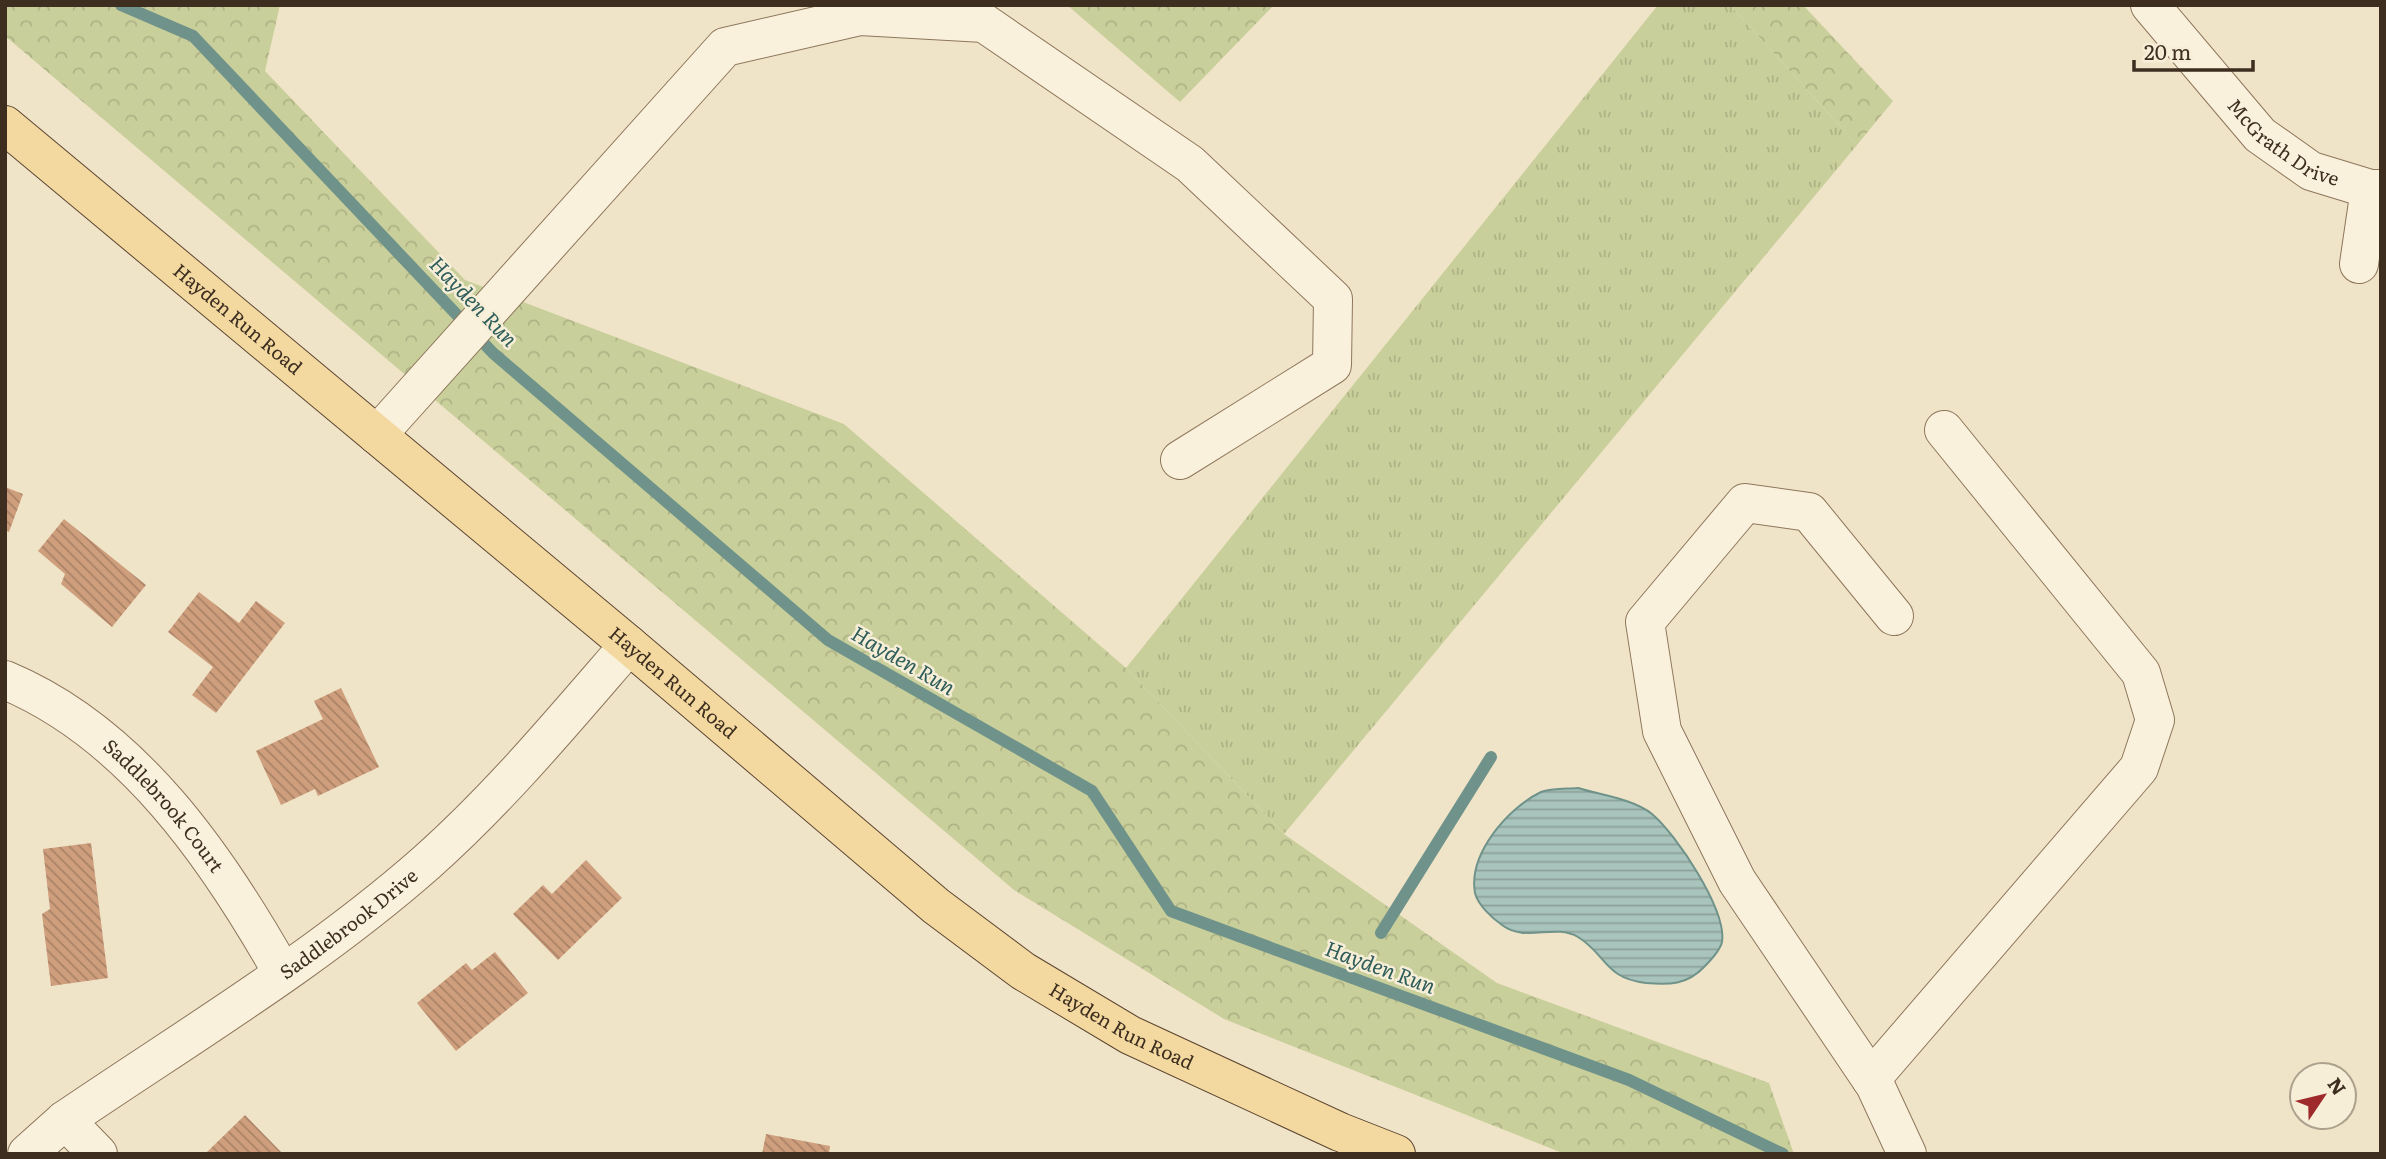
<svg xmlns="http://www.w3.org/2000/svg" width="2386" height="1159" viewBox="0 0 2386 1159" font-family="Literata,serif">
  <defs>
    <pattern id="grass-tufts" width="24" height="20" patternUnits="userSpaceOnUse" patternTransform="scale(1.75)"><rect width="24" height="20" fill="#c9cf9b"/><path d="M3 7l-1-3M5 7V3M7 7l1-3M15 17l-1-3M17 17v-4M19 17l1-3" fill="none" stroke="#aeb285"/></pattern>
    <pattern id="forest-crowns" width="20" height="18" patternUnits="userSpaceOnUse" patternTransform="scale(1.75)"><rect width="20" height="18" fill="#c9cf9b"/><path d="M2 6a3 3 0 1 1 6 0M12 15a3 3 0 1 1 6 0" fill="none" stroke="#aeb285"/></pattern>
    <pattern id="water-rules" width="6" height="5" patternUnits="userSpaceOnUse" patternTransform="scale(1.75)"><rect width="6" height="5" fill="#a9c4bc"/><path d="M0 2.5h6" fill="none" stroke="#8ba098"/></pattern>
    <pattern id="building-back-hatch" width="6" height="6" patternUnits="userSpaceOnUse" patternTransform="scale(1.75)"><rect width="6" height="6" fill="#cf9f7d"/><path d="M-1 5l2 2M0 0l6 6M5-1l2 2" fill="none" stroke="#a98266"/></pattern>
  </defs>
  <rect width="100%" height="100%" fill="#f0e4c8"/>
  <path fill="url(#grass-tufts)" d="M1658 5H1730L1857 145 1284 834 1126 668Z"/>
  <path fill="url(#forest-crowns)" d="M5 5H280L265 71 465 280 844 424 1126 668 1284 834 1497 983 1769 1083 1794 1154H1565L1224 1019 1014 890 5 36Z
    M1067 5H1274L1180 102Z
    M1730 5H1803L1893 101 1857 145Z"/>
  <path fill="url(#water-rules)" stroke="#6f938a" stroke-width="2" d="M1578 788C1600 795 1634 799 1652 814 1676 834 1727 910 1722 942 1720 951 1710 961 1704 967 1687 985 1669 985 1646 983 1604 978 1607 955 1578 937 1554 923 1526 943 1502 925 1492 918 1478 905 1475 893 1468 854 1508 808 1541 792 1551 788 1567 789 1578 788Z"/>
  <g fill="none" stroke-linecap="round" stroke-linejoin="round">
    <path stroke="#6f938a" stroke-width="12" d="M121 5 193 36 493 353 828 640 1092 791 1171 911 1629 1080 1783 1154
      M1381 933 1491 757"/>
  </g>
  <path fill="url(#building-back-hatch)" d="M5 487 23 494 9 532 5 530Z
    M64 519 146 585 112 627 61 584 65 574 38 551Z
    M199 592 239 623 256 601 285 623 216 713 192 695 213 667 168 632Z
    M341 688 379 767 318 796 315 789 281 805 256 751 323 719 314 701Z
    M91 843 108 978 51 986 42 914 50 909 43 849Z
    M586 860 622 898 558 960 513 914 543 885 552 894Z
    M495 952 528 993 456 1051 417 1003 466 963 472 970Z
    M245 1115 283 1154 207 1152Z
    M766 1134 830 1146 829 1154H762Z"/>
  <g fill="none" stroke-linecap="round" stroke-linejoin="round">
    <g stroke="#8d765c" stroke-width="40">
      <g id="minor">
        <path id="s1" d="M2150 5 2260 135 2311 171 2370 189H2381"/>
        <path d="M2359 264 2370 189"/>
        <path d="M377 435 725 47 860 16 984 23 1190 164 1333 299 1332 365 1180 460"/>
        <path d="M1894 616 1809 512 1745 503 1645 622 1662 731 1737 881 1875 1085 1907 1154"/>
        <path id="s2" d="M5 680C132 733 217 857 282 972"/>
        <path d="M1871 1079 2139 768 2155 720 2141 673 1944 430"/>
        <path d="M65 1120 98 1154"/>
        <path id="s3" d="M27 1154 65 1120C187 1037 316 960 427 862 501 796 564 720 629 645"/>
      </g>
    </g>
    <g stroke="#5b4430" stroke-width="40">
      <g id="major">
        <path id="s4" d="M5 125 629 645 936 906 1023 971 1130 1035 1340 1132 1396 1154"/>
      </g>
    </g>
    <use href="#minor" stroke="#faf1dc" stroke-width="38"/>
    <use href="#major" stroke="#f3d9a0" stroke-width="38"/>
  </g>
  <g text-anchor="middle" stroke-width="5" stroke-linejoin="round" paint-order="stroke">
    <g font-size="19" fill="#3d2e20" stroke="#f7eed8">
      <text dy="7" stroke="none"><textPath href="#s1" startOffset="194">McGrath Drive</textPath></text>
      <text dy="7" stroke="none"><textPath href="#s4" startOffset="303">Hayden Run Road</textPath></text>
      <text dy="7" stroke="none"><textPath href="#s4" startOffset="870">Hayden Run Road</textPath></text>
      <text dy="7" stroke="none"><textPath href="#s2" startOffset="205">Saddlebrook Court</textPath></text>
      <text dy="7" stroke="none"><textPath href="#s3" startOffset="396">Saddlebrook Drive</textPath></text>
      <text dy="7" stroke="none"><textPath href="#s4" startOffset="1437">Hayden Run Road</textPath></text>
    </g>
    <g font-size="21" font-style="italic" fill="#2f5d5a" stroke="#f7eed8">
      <text transform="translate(473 302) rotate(46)" y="7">Hayden Run</text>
      <text transform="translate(903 661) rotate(30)" y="7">Hayden Run</text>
      <text transform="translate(1380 968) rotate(20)" y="7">Hayden Run</text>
    </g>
  </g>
  <rect width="2386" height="1159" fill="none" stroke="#3d2e20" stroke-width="14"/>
  <g transform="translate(2323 1096) rotate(55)"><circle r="33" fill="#f7eed8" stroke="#ada18e" stroke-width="2"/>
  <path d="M0-5L12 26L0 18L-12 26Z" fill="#9e2a2b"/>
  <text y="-10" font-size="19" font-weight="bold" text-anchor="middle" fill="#3d2e20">N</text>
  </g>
  <path d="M2134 60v10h119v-10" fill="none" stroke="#3d2e20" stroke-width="3.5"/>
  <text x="2144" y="60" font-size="21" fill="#3d2e20" stroke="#f7eed8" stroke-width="5" paint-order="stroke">20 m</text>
</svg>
